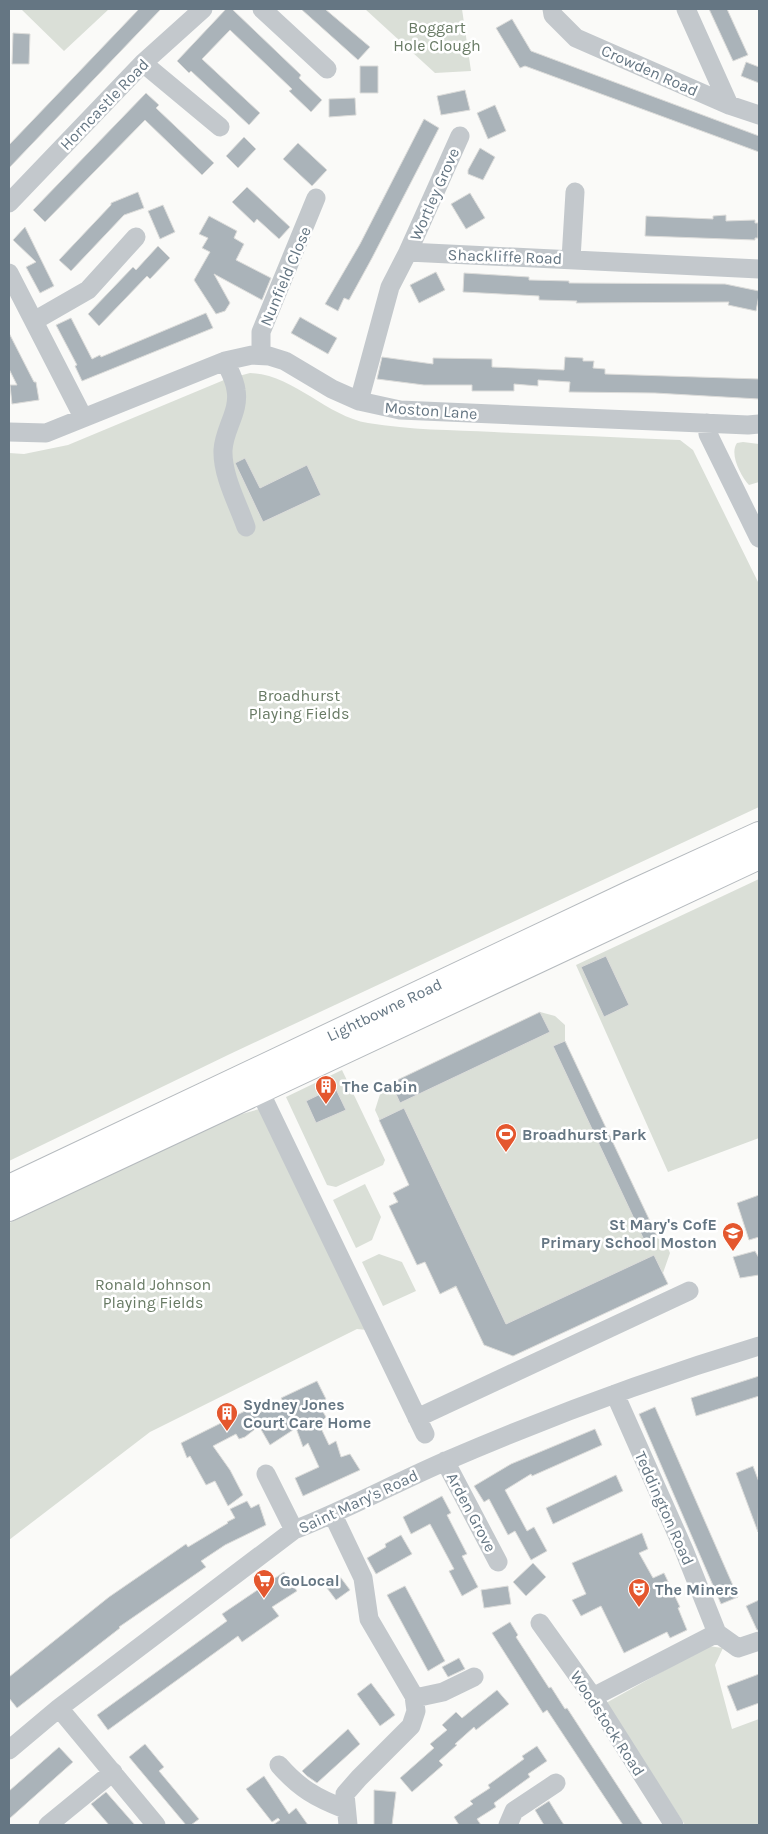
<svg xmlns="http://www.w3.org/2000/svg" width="768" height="1834" viewBox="0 0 768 1834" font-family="Karla,sans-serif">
  <rect width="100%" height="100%" fill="#fafaf8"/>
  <path fill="#dadfd7" d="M21 9H109L64 51Z
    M365 9H462L471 71 435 73Z
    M250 373C293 374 326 416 368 423 410 430 452 430 494 432 556 435 618 437 680 440L693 450 759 584V807L230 1054 9 1161V453L24 454 68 445 224 380Z
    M743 442 759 444V482L749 485C741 476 729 454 737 443Z
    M759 879V1138L668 1172 576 965Z
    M540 1012 555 1016 565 1025V1041L657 1236 655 1237 665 1242 670 1253 663 1273 513 1356 484 1345 456 1287 440 1294 425 1262 417 1265 389 1206 397 1202 393 1193 409 1185 375 1110 382 1088Z
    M342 1070 385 1160 383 1165 336 1187 327 1185 286 1097Z
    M259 1109 367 1330 357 1329 150 1432 9 1540V1223L225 1119Z
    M365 1184 381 1217 372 1240 356 1248 333 1200Z
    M379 1254 402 1262 416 1291 383 1306 362 1262Z
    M708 1646 723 1648 715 1665 732 1729 759 1719V1825H685L606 1703Z"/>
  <path fill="#aab3b9" stroke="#dcdcda" d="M139 9H161L9 168V145Z
    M226 9H232L301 75 299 78 322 100 311 112 289 91 292 89 230 30 202 59 260 113 249 125 191 71 189 73 177 61Z
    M301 9H325L370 47 358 60Z
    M709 9H727L748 55 733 61Z
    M512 19 531 51 759 136V152L525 66 520 68 496 28Z
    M13 33 30 34 29 64H12Z
    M746 62 759 67V83L741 76Z
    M360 66H378V93H360Z
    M465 90 470 110 441 115 437 96Z
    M146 93 159 105 156 108 214 163 202 175 145 120 45 222 33 210Z
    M355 98 356 115 329 117V99Z
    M495 105 506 131 488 139 477 113Z
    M424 119 439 128 372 258 349 300 344 298 338 311 325 304 360 244Z
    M244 137 256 149 238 168 226 156Z
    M298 143 327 170 312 186 283 159Z
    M480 148 495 157 483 180 468 174V170Z
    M247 187 290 227 279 239 257 219 254 223 232 202Z
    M138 192 144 208 124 215 71 271 59 260 111 205V203Z
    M470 193 485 218 466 229 451 204Z
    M163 205 175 232 160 239 148 211Z
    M726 215V221L755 220V223H758V238H755V240L645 236 646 216 713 219V216Z
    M209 216 237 231 234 238 244 244 236 260 271 278 262 300 214 274 230 303 225 311 216 314 194 280 210 252 202 248 208 238 199 234Z
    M25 227 54 286 40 293 26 267 36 262 13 240Z
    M158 246 170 258 150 279 147 276 99 326 88 314 133 267 136 270Z
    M436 272 445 290 419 303 410 285Z
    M464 273 529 277V280L569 281V283L725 284 759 291V295L756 311 728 305 729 302 576 303 577 301 539 300V296L463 292Z
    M206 313 213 328 82 381 75 366 77 365 56 325 71 318 92 359 100 355 101 357Z
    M300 317 337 338 328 354 291 333Z
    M9 333 34 382H36L39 400 12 404 10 385H17L9 369Z
    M382 357 433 364V358L492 359V367L564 370 565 357 583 358V361H594L593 368 605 369V374L759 379V399L655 393 569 392 570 382 538 380V386L514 384V391H472V385H424L377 379Z
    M245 458 260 488 307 465 321 495 263 522 235 463Z
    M606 956 629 1005 604 1017 581 967Z
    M540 1012 550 1032 400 1103 391 1083Z
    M565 1041 657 1236 645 1242 553 1046Z
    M335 1087 346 1110 316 1123 306 1101Z
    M404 1108 506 1324 654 1255 668 1284 513 1356 484 1345 456 1286 440 1294 425 1262 417 1265 389 1206 398 1202 393 1193 409 1185 379 1120Z
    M759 1195V1237L749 1240 737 1203Z
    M755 1251 759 1258V1275L740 1278 733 1257Z
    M759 1376V1396L696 1416 691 1398Z
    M317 1381 326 1399 319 1405 326 1417 319 1424 329 1445 336 1441 341 1457 350 1454 360 1470 303 1496 295 1478 319 1467 308 1443 303 1447 296 1428 270 1445 259 1426 245 1437 239 1439 236 1434 213 1446 230 1470 243 1495 228 1506 215 1481 206 1485 190 1456 187 1458 181 1443 255 1406 259 1413 283 1401 281 1398Z
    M655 1407 738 1597 721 1604 639 1414Z
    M595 1429 602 1445 532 1476 531 1474 505 1490 527 1531 534 1527 547 1551 531 1560 515 1531 508 1535 489 1499 484 1502 474 1486 511 1464Z
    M753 1466 759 1482 758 1532 736 1473Z
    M616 1475 623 1491 553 1524 546 1508Z
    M442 1496 451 1513 447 1515 467 1554 462 1556 478 1587 462 1596 449 1571 454 1569 430 1524 411 1534 403 1517Z
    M247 1501 251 1508 259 1504 266 1525 225 1545 201 1561 206 1567 119 1627 120 1628 17 1708 9 1698V1677L109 1597 186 1544 188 1547 228 1523 227 1522 235 1518 230 1509Z
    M642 1533 648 1549 639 1553 653 1578 664 1573 680 1607 678 1608 687 1630 670 1638 667 1632 624 1653 601 1606 581 1616 572 1600 586 1594 572 1563Z
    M401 1535 412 1554 376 1574 367 1558 386 1547 385 1544Z
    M533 1563 546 1577 526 1596 513 1582Z
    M284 1572 297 1591 272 1607 279 1616 242 1642 238 1636 108 1730 97 1715 227 1621 222 1614Z
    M338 1574 350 1590 336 1600 324 1584Z
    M405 1586 445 1661 428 1671 387 1595Z
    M508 1586 511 1604 484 1608 481 1590Z
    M759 1600V1630H757L746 1606Z
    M510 1622 518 1635 516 1637 549 1688 551 1687 565 1709 567 1708 643 1825H623L547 1710 543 1713 492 1633Z
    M459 1658 465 1669 448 1677 442 1667Z
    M759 1674V1703L737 1711 727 1686Z
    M371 1683 395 1715 380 1726 357 1694Z
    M497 1690 509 1704 476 1730 474 1727 455 1744 457 1745 439 1761 443 1765 412 1792 400 1778 434 1748 430 1744 447 1730 442 1725 456 1712 462 1718Z
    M348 1729 360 1744 317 1783 307 1776 302 1771Z
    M145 1744 164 1767 159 1771 199 1819 191 1825H186L129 1757Z
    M537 1746 547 1761 528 1774 530 1777 494 1803 496 1807 477 1819 481 1825H459L454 1817 473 1804 470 1801 490 1788 488 1785 524 1759 522 1756Z
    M59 1747 73 1762 9 1819V1791Z
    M264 1776 289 1814 296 1808 308 1825H273L280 1820 278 1818 272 1822 246 1789Z
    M374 1790 396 1792 392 1825H374Z
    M106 1792 135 1825H109L91 1804Z
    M549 1801 557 1814 564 1825H544L535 1810Z"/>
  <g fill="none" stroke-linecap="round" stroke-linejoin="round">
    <g stroke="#b5babe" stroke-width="26">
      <g id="major">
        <path id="s1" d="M9 1187 630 893 759 834"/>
        <path d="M9 1209 759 857"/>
      </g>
    </g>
    <path stroke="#c3c8cc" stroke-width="19" d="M262 9 327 69
      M552 9 553 15 576 38 729 105 759 115
      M686 9 729 105
      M143 63 220 127
      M9 203 143 63 203 9
      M408 252 460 136
      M571 259 575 192
      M9 273 83 417
      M34 321 88 290 136 237
      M261 355V332L316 198
      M225 361C229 370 235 380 236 390 240 411 224 429 223 450 222 475 238 504 246 527
      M359 401 390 287 408 252 759 269
      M707 423 708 434 759 538
      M9 432 46 433 225 361 252 355 269 356 285 361 332 389 359 401 400 410 748 425 759 424
      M254 1079 425 1434
      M615 1394 684 1550 717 1633 738 1648 759 1641
      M417 1418 689 1291
      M445 1461 498 1562
      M266 1474 294 1530
      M333 1515 363 1578 369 1619 414 1696 416 1711 411 1726 359 1778 345 1794 348 1825
      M540 1623 593 1697 674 1825
      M593 1697 717 1633
      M415 1698 443 1692 474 1677
      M59 1708 156 1825
      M9 1750 59 1708 294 1530C346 1510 395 1483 446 1461 548 1417 653 1378 759 1346
      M279 1765C299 1788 316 1798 345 1809
      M48 1825 113 1772
      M508 1825 514 1811 556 1783"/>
    <use href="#major" stroke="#fff" stroke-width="24"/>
  </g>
  <defs>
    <g id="building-pin" transform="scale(1.125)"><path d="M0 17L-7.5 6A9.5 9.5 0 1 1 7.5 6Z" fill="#e4572e" stroke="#fff"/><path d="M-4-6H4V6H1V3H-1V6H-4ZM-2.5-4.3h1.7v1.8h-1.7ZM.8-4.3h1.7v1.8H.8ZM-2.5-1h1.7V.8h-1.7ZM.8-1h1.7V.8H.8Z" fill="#fff"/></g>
    <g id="stadium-pin" transform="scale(1.125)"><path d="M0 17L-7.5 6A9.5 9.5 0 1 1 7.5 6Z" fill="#e4572e" stroke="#fff"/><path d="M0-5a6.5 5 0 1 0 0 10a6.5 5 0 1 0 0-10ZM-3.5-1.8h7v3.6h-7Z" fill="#fff"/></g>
    <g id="school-pin" transform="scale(1.125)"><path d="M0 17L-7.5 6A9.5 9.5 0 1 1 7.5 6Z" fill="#e4572e" stroke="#fff"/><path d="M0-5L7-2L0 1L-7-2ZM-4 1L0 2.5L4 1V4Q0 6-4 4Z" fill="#fff"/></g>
    <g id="supermarket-pin" transform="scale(1.125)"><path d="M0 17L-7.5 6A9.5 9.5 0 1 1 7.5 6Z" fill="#e4572e" stroke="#fff"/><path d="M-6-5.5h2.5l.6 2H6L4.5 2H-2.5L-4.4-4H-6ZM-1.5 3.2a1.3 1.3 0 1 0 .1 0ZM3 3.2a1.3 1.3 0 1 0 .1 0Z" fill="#fff"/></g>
    <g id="theatre-pin" transform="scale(1.125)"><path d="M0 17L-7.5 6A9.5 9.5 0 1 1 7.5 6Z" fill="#e4572e" stroke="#fff"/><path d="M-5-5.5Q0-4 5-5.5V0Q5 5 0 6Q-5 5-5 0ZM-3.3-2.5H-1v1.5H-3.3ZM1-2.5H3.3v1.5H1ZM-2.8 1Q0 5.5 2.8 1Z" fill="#fff"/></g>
  </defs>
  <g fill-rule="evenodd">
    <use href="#building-pin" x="326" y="1086"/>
    <use href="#stadium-pin" x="506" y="1134"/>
    <use href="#school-pin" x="733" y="1233"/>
    <use href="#building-pin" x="227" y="1413"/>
    <use href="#supermarket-pin" x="264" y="1580"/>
    <use href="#theatre-pin" x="639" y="1589"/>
  </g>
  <g text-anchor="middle" stroke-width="5" stroke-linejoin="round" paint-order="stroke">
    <g font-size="16" fill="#687a64" stroke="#fff">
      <text x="437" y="33">Boggart<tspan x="437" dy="18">Hole Clough</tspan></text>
      <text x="299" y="701">Broadhurst<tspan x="299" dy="18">Playing Fields</tspan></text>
      <text x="153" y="1290">Ronald Johnson<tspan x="153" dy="18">Playing Fields</tspan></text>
    </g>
    <g font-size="16" fill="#657683" stroke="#fff">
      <text transform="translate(650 70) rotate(24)" y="6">Crowden Road</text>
      <text transform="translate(104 104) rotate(-46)" y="6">Horncastle Road</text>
      <text transform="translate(434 194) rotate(-66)" y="6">Wortley Grove</text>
      <text transform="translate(505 256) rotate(2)" y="6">Shackliffe Road</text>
      <text transform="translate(285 276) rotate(-67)" y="6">Nunfield Close</text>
      <text transform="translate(431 410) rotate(4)" y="6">Moston Lane</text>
      <text dy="6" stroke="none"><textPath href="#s1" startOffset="415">Lightbowne Road</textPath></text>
      <text transform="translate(358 1501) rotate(-25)" y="6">Saint Mary's Road</text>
      <text transform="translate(665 1508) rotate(66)" y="6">Teddington Road</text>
      <text transform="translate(472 1512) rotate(62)" y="6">Arden Grove</text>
      <text transform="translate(608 1723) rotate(57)" y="6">Woodstock Road</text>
    </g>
    <g font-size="16" font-weight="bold" fill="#657683" stroke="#fff" text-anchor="start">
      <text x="342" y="1092">The Cabin</text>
      <text x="522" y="1140">Broadhurst Park</text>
      <text x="717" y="1230" text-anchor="end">St Mary's CofE<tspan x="717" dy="18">Primary School Moston</tspan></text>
      <text x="243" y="1410">Sydney Jones<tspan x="243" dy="18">Court Care Home</tspan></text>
      <text x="280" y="1586">GoLocal</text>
      <text x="655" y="1595">The Miners</text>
    </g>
  </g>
  <rect width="768" height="1834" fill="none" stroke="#657683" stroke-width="20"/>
</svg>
